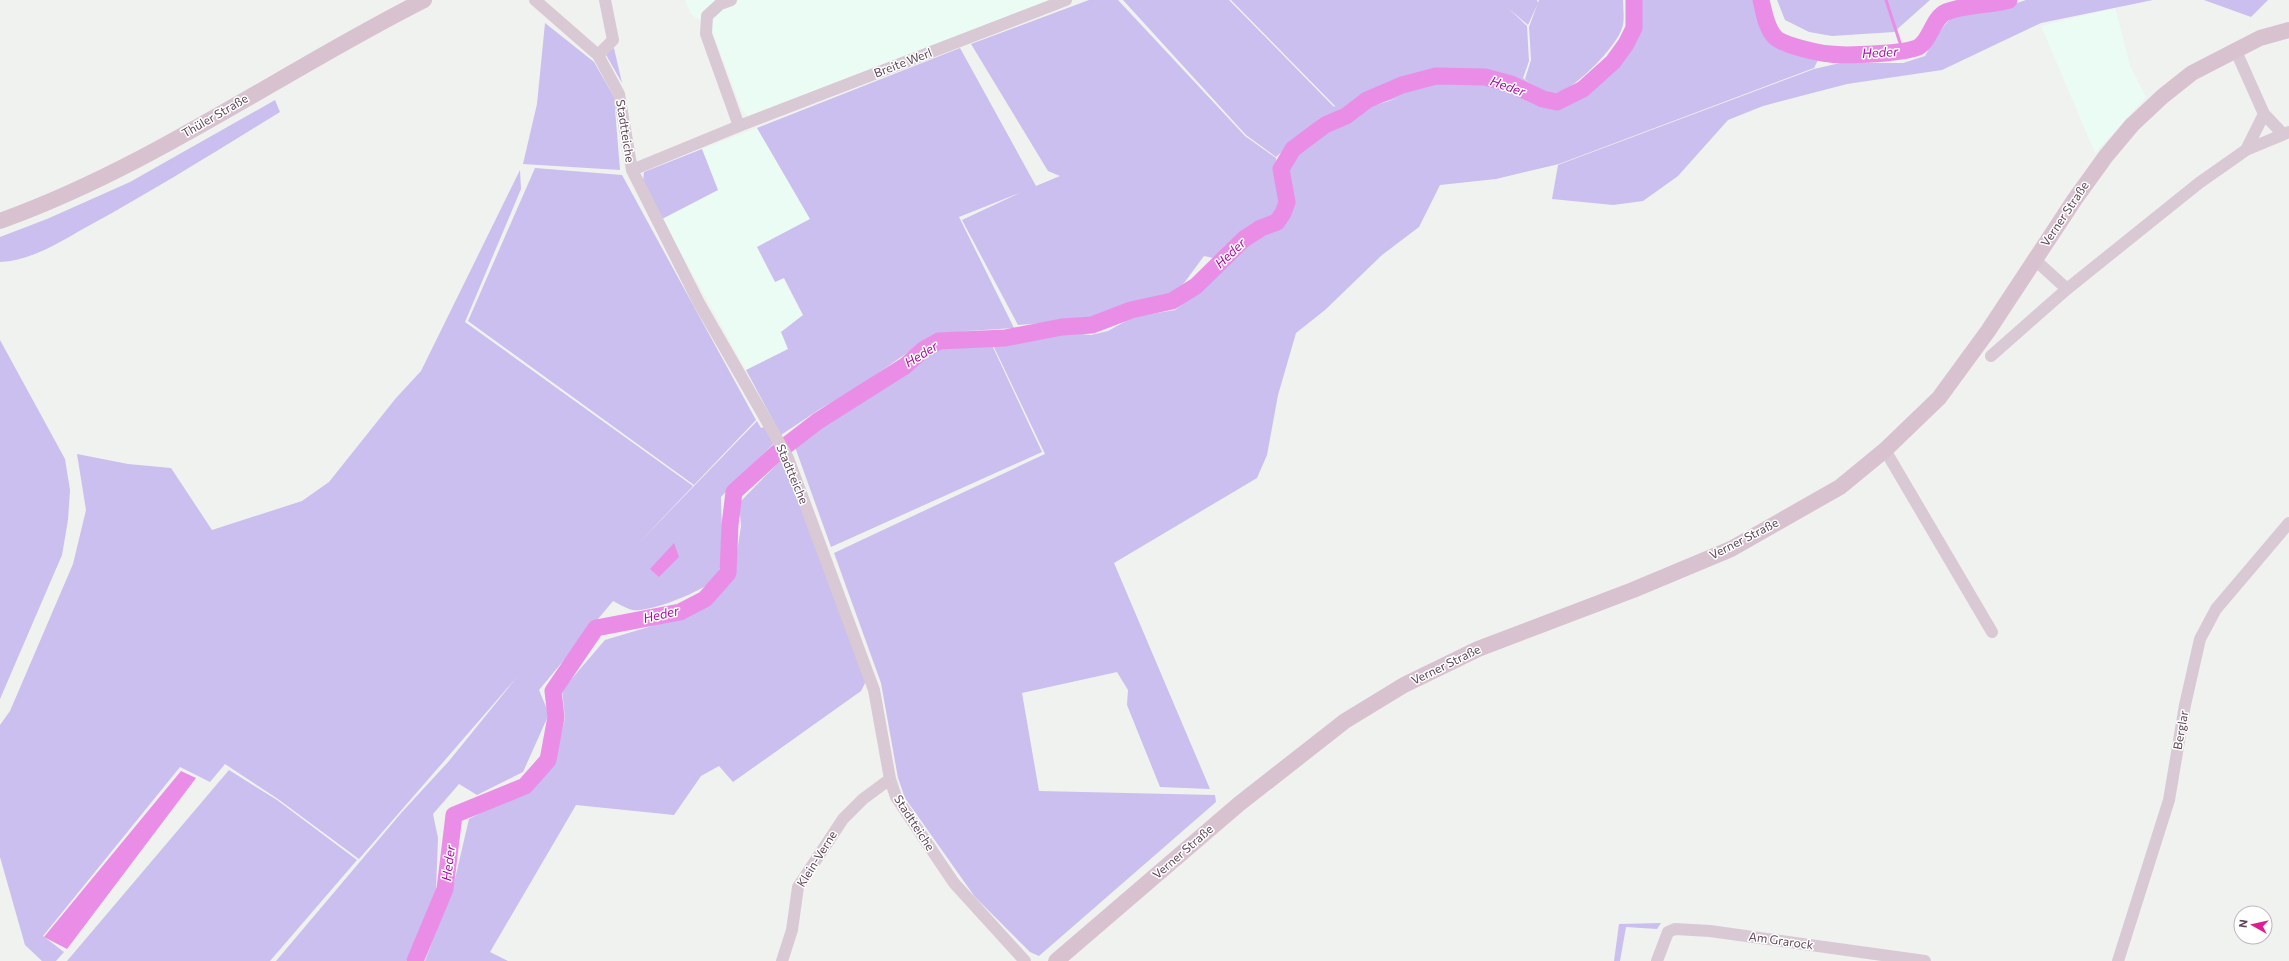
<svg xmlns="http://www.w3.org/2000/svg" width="2289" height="961" viewBox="0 0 2289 961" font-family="Commissioner,sans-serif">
  <rect width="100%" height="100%" fill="#f0f2ef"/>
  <path fill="#eafcf3" d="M685 0H1050L749 117 742 110 711 28 691 14Z
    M2115 8 2130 65 2146 97 2095 153 2041 26Z
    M757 128 810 219 775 282 783 278 803 316 781 332 789 349 746 370 662 219 718 190 702 149Z"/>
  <path fill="#cabfee" d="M1089 0H1118L1245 136 1276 158 1280 196 1274 214 1246 232 1213 258 1204 256 1184 283 1172 294 1132 304 1094 319 1018 325 962 220 1022 192 959 217 1014 328 968 331 931 336 857 388 820 409 781 435 746 370 788 349 781 332 803 315 784 278 775 282 757 247 810 219 757 128 960 48 1036 186 1060 176 1048 171 971 44Z
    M1123 0H1229L1334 107 1353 89 1335 106 1231 0H1537L1538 3 1528 25 1508 8 1527 26 1529 61 1523 78 1543 94 1539 103 1507 89 1541 105 1556 107 1584 93 1615 67 1639 30V0H1754L1771 42 1818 60 1814 68 1559 164 1496 179 1440 185 1419 227 1382 255 1325 310 1296 333 1278 395 1267 455 1257 478 1114 563 1210 789 1160 787 1127 705 1128 690 1117 672 1022 693 1039 791 1215 795 1216 802 1039 956 1030 952 975 897 905 798 898 778 881 683 834 553 1045 454 992 343 1003 344 1063 332 1091 335 1108 331 1133 317 1175 310 1203 289 1247 244 1283 224 1292 213 1287 170 1297 153 1325 131 1369 107 1399 98 1320 118 1276 157 1246 135Z
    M1539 0H1623C1623 8 1625 20 1622 28 1617 46 1574 91 1555 93 1543 95 1533 86 1525 79L1531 60 1529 27Z
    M1777 0H1930L1894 32 1832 36 1809 32 1785 20Z
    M2026 0H2153L2041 23 1942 70 1847 84 1763 106 1728 120 1678 176 1643 201 1613 205 1552 199 1558 165 1814 69 1840 63H1903L1925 56 1938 33 1950 19 1965 12 2008 6Z
    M2204 0H2268L2251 17Z
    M545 23 594 62 614 97 620 170 523 164 537 104Z
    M614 48 622 83 605 53Z
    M275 100 280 112C218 150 156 189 92 224 64 239 33 261 0 262V237L47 219 130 182Z
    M702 149 718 190 662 219 643 181 644 172Z
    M535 168 622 175 756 420 694 485 468 321Z
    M520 170 521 189 465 322 693 486 634 548 757 421 761 428 764 427 775 442 721 497C721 514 725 563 717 576 709 590 648 613 633 610 627 609 619 604 613 601L539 690 549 714 523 772 477 795 459 784 433 814 438 838 436 889 408 959 406 961H276L402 812 449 761 517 677 359 859 278 799 225 764 210 782 180 767 43 936 64 952 56 961H42L25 945 0 857V725L10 711 73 564 86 510 77 454 128 464 171 468 212 530 302 501 329 482 396 398 421 371Z
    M0 340 65 459 70 490 68 520 62 555 0 699Z
    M969 343H991L1042 452 831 547 795 447 866 396 908 370 928 353 941 346Z
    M783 458 866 681 861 691 733 782 719 766 701 776 674 815 576 805 490 952 508 961H425L454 883 469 819 529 788 554 761 565 718 562 690 605 640 682 617 709 603 733 576 741 526 739 503Z
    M229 770 277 800 357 860 270 961H67Z
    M1661 923 1657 929 1626 927 1620 961H1614L1619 924Z"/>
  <path fill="#ea8de6" d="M674 543 679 557 659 577 650 569Z
    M181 771 196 778 67 949 44 937Z"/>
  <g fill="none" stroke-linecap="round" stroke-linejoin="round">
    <path stroke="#ea8de6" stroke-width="3" d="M1886 0 1903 52"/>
    <path stroke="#ea8de6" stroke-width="17" d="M1761 0C1764 12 1766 28 1775 37 1782 45 1818 53 1830 54 1845 56 1909 54 1920 46 1931 38 1933 18 1946 12 1966 4 1988 6 2009 0
      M415 961 445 889 454 815 525 786 548 760 556 717 553 691 596 628 680 612 705 599 728 573 730 525 734 492 779 451 818 421 905 366 923 350 939 341 1005 338 1062 327 1092 325 1131 310 1172 301 1196 286 1244 239 1261 228 1277 222 1283 213 1287 202 1281 169 1293 149 1325 125 1346 116 1367 100 1402 85 1436 76 1485 77 1511 84 1543 99 1557 102 1583 89 1613 62 1626 44 1634 28V0"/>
    <path stroke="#d9c9d4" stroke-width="12" d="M535 0 598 55 619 94 632 170 699 303 788 458 874 690 890 779 896 797 954 883 1025 961
      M731 0 720 4 707 16 706 34 739 126
      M2235 49 2264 114 2282 133
      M598 55 613 40 605 0
      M2246 150 2289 132
      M632 170 739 126 1066 0
      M2034 259 2067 289
      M1991 356 2067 289 2199 183 2246 150 2264 114
      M1885 450 1992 632
      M782 961 792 930 798 887 843 819 863 799 890 779
      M1657 961 1668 932 1675 929 1710 931 1925 961
      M2118 961 2169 800 2185 705 2200 639 2216 609 2289 523"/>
    <path stroke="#d8c2d0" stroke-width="16" d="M0 221C151 167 281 72 424 0
      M1056 961 1239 804 1345 721 1404 685 1478 649 1633 590 1731 549 1840 487 1885 450 1939 398 1988 331 2075 199 2106 156 2132 125 2163 96 2192 73 2260 38 2289 30"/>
  </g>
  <g text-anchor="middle" stroke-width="3" stroke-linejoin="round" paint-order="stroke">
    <g font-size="12" fill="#5d4856" stroke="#fff">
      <text transform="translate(903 63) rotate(-21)" y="4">Breite Werl</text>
      <text transform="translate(215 116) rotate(-30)" y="4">Thüler Straße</text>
      <text transform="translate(625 131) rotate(81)" y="4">Stadtteiche</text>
      <text transform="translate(2065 214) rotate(-56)" y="4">Verner Straße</text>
      <text transform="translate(792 474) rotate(67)" y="4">Stadtteiche</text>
      <text transform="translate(1744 539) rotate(-27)" y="4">Verner Straße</text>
      <text transform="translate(1446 665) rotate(-26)" y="4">Verner Straße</text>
      <text transform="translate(2181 730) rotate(-80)" y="4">Berglar</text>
      <text transform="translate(914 823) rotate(57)" y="4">Stadtteiche</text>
      <text transform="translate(1183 852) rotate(-41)" y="4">Verner Straße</text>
      <text transform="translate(817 859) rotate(-58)" y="4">Klein-Verne</text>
      <text transform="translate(1781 941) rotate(8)" y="4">Am Grarock</text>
    </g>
    <g font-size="13" font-style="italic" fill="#a80fa1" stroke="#fff">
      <text transform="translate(1880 52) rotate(-3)" y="5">Heder</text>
      <text transform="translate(1508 86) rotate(19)" y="5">Heder</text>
      <text transform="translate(1230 253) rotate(-43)" y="5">Heder</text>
      <text transform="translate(921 354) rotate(-32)" y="5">Heder</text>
      <text transform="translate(661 614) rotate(-13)" y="5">Heder</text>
      <text transform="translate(448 863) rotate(-83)" y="5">Heder</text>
    </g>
  </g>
  <g transform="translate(2253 925) rotate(278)"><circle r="19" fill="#ffffff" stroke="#beb6bb"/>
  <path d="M0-3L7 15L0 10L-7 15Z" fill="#de1d91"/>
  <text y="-6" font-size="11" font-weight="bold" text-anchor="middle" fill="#5d4856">N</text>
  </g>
</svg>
